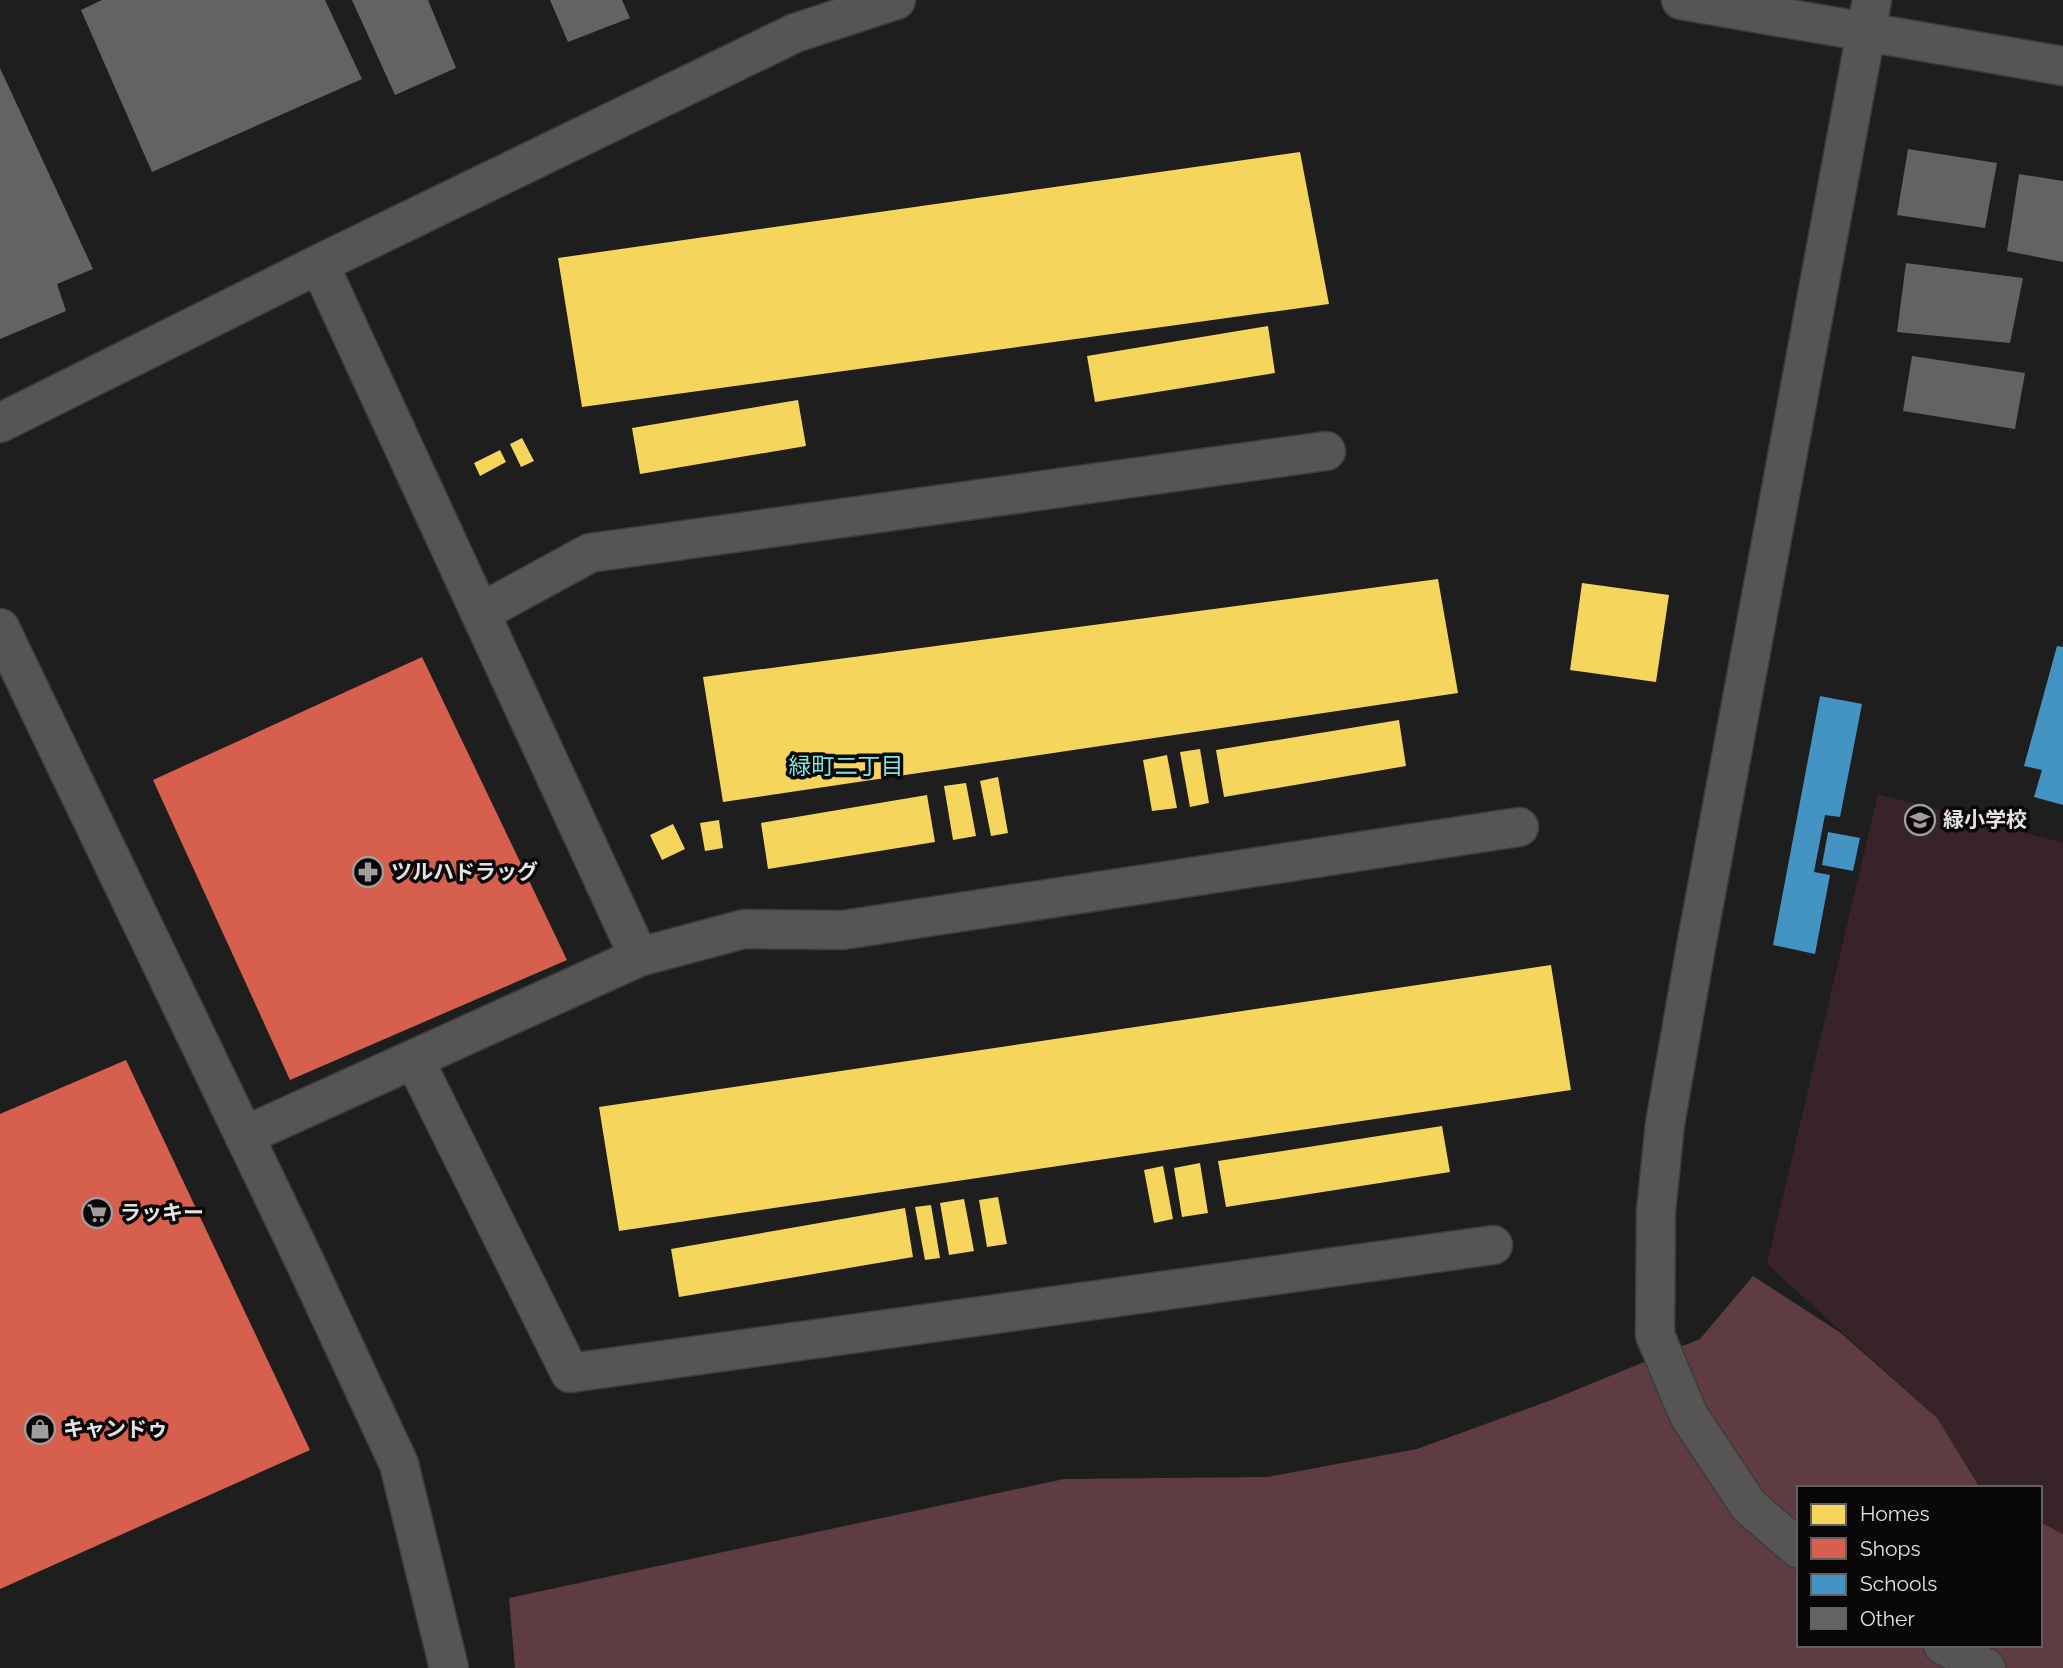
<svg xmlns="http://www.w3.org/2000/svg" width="2063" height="1668" viewBox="0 0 2063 1668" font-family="Raleway,'Noto Sans JP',sans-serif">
  <rect width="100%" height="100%" fill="#1f1e1e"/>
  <path fill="#382428" d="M1878 794 2063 843V1534L2040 1522V1488H1980L1937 1418 1767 1264Z"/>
  <path fill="#5e3c42" d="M1753 1276 1841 1333 1937 1418 1980 1488H1799V1645H2040V1522L2063 1534V1668H515L509 1598 1064 1479 1268 1477 1417 1449 1554 1399 1700 1339Z"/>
  <path fill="#f6d55c" d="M1300 152 1329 304 582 407 558 258Z
    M1268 326 1275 373 1095 402 1087 356Z
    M798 400 806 446 640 474 632 428Z
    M522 438 534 461 521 467 510 444Z
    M500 450 506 462 480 476 474 463Z
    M1438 579 1458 693 723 802 703 677Z
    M1582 583 1669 595 1656 682 1570 670Z
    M1399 720 1406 766 1224 797 1216 750Z
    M1200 749 1209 803 1190 807 1180 752Z
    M1167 755 1177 808 1152 811 1143 760Z
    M998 777 1008 833 991 836 980 781Z
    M966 783 976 836 953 840 944 786Z
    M927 795 935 842 768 869 761 823Z
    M719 820 723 848 705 851 700 823Z
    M673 824 685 849 662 860 650 835Z
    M1551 965 1571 1090 619 1231 599 1107Z
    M1442 1126 1450 1172 1226 1207 1218 1161Z
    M1200 1163 1208 1213 1182 1217 1174 1168Z
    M1163 1166 1173 1219 1154 1223 1144 1170Z
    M998 1197 1007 1244 987 1247 979 1200Z
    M964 1199 974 1251 949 1255 940 1203Z
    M931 1205 940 1258 925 1260 915 1207Z
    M905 1208 913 1257 679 1297 671 1249Z"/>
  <path fill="#d6604d" d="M422 657 567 960 290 1080 153 780Z
    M126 1060 310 1450 0 1589V1114Z"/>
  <path fill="#4393c3" d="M2057 646 2063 647V805L2034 797 2042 770 2024 766Z
    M1820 696 1862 704 1840 817 1825 815 1814 872 1830 875 1815 954 1773 945Z
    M1828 832 1860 838 1853 871 1822 865Z"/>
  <path fill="#646363" d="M102 0H325L362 79 152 172 81 10Z
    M352 0H428L456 68 395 95Z
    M550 0H622L630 18 568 42Z
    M0 68 93 269 57 284 66 311 0 339Z
    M1908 149 1997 163 1985 228 1897 215Z
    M2019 174 2063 181V262L2007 251Z
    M1906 263 2023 278 2010 343 1897 332Z
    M1912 356 2025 373 2015 429 1903 411Z"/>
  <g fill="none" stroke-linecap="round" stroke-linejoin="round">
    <g stroke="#3d3c3c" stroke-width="41">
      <path id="minor" d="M1681 0 2063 66
        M0 423 319 264 795 33 896 0
        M480 613 590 553 1326 451
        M0 628 304 1260 399 1464 449 1668
        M639 957 744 929 843 930 1519 827
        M414 1059 570 1373 1493 1245
        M244 1136 639 957 319 264
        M1799 1549 1749 1506 1689 1416 1655 1335 1656 1211 1665 1124 1695 952 1872 0
        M1943 1645 1986 1668"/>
    </g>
    <use href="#minor" stroke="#565455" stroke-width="38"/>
  </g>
  <defs>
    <g id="school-ring" transform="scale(1.575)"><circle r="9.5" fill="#090708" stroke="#9f9d9d" stroke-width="1.5"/><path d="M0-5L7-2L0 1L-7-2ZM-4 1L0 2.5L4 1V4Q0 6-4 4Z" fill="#9f9d9d"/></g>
    <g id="pharmacy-ring" transform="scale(1.575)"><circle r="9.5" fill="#090708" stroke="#9f9d9d" stroke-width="1.5"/><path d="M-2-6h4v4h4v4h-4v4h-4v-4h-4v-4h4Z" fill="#9f9d9d"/></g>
    <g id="supermarket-ring" transform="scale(1.575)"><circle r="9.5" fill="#090708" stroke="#9f9d9d" stroke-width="1.5"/><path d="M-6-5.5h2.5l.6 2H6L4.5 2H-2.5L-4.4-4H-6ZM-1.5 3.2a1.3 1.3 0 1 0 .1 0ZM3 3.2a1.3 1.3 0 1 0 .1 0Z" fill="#9f9d9d"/></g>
    <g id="shop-ring" transform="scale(1.575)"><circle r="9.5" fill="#090708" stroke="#9f9d9d" stroke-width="1.5"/><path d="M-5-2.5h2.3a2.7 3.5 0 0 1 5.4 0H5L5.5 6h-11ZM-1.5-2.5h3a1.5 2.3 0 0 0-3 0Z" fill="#9f9d9d"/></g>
  </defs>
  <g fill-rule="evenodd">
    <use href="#school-ring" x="1920" y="820"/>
    <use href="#pharmacy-ring" x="368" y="872"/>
    <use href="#supermarket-ring" x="97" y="1213"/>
    <use href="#shop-ring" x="40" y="1429"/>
  </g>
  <g text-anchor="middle" stroke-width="7" stroke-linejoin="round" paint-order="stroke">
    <g font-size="21" font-weight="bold" fill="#e4e2e2" stroke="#090708" text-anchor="start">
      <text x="1943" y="827">緑小学校</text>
      <text x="391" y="879">ツルハドラッグ</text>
      <text x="120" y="1220">ラッキー</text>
      <text x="63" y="1436">キャンドゥ</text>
    </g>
    <g font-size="23" fill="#7de7de" stroke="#090708">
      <text x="846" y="774">緑町二丁目</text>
    </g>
  </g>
  <rect x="1797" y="1486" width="245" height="161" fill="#090708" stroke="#615f5f" stroke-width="2"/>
  <rect x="1811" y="1504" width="35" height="21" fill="#f6d55c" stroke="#615f5f" stroke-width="2"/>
  <text x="1860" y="1521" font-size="21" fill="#e4e2e2">Homes</text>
  <rect x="1811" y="1538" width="35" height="21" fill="#d6604d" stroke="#615f5f" stroke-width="2"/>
  <text x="1860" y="1556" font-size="21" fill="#e4e2e2">Shops</text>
  <rect x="1811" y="1574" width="35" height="21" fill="#4393c3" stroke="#615f5f" stroke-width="2"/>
  <text x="1860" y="1591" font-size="21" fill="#e4e2e2">Schools</text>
  <rect x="1811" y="1608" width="35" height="21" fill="#646363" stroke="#615f5f" stroke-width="2"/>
  <text x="1860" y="1626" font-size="21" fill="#e4e2e2">Other</text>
</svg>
